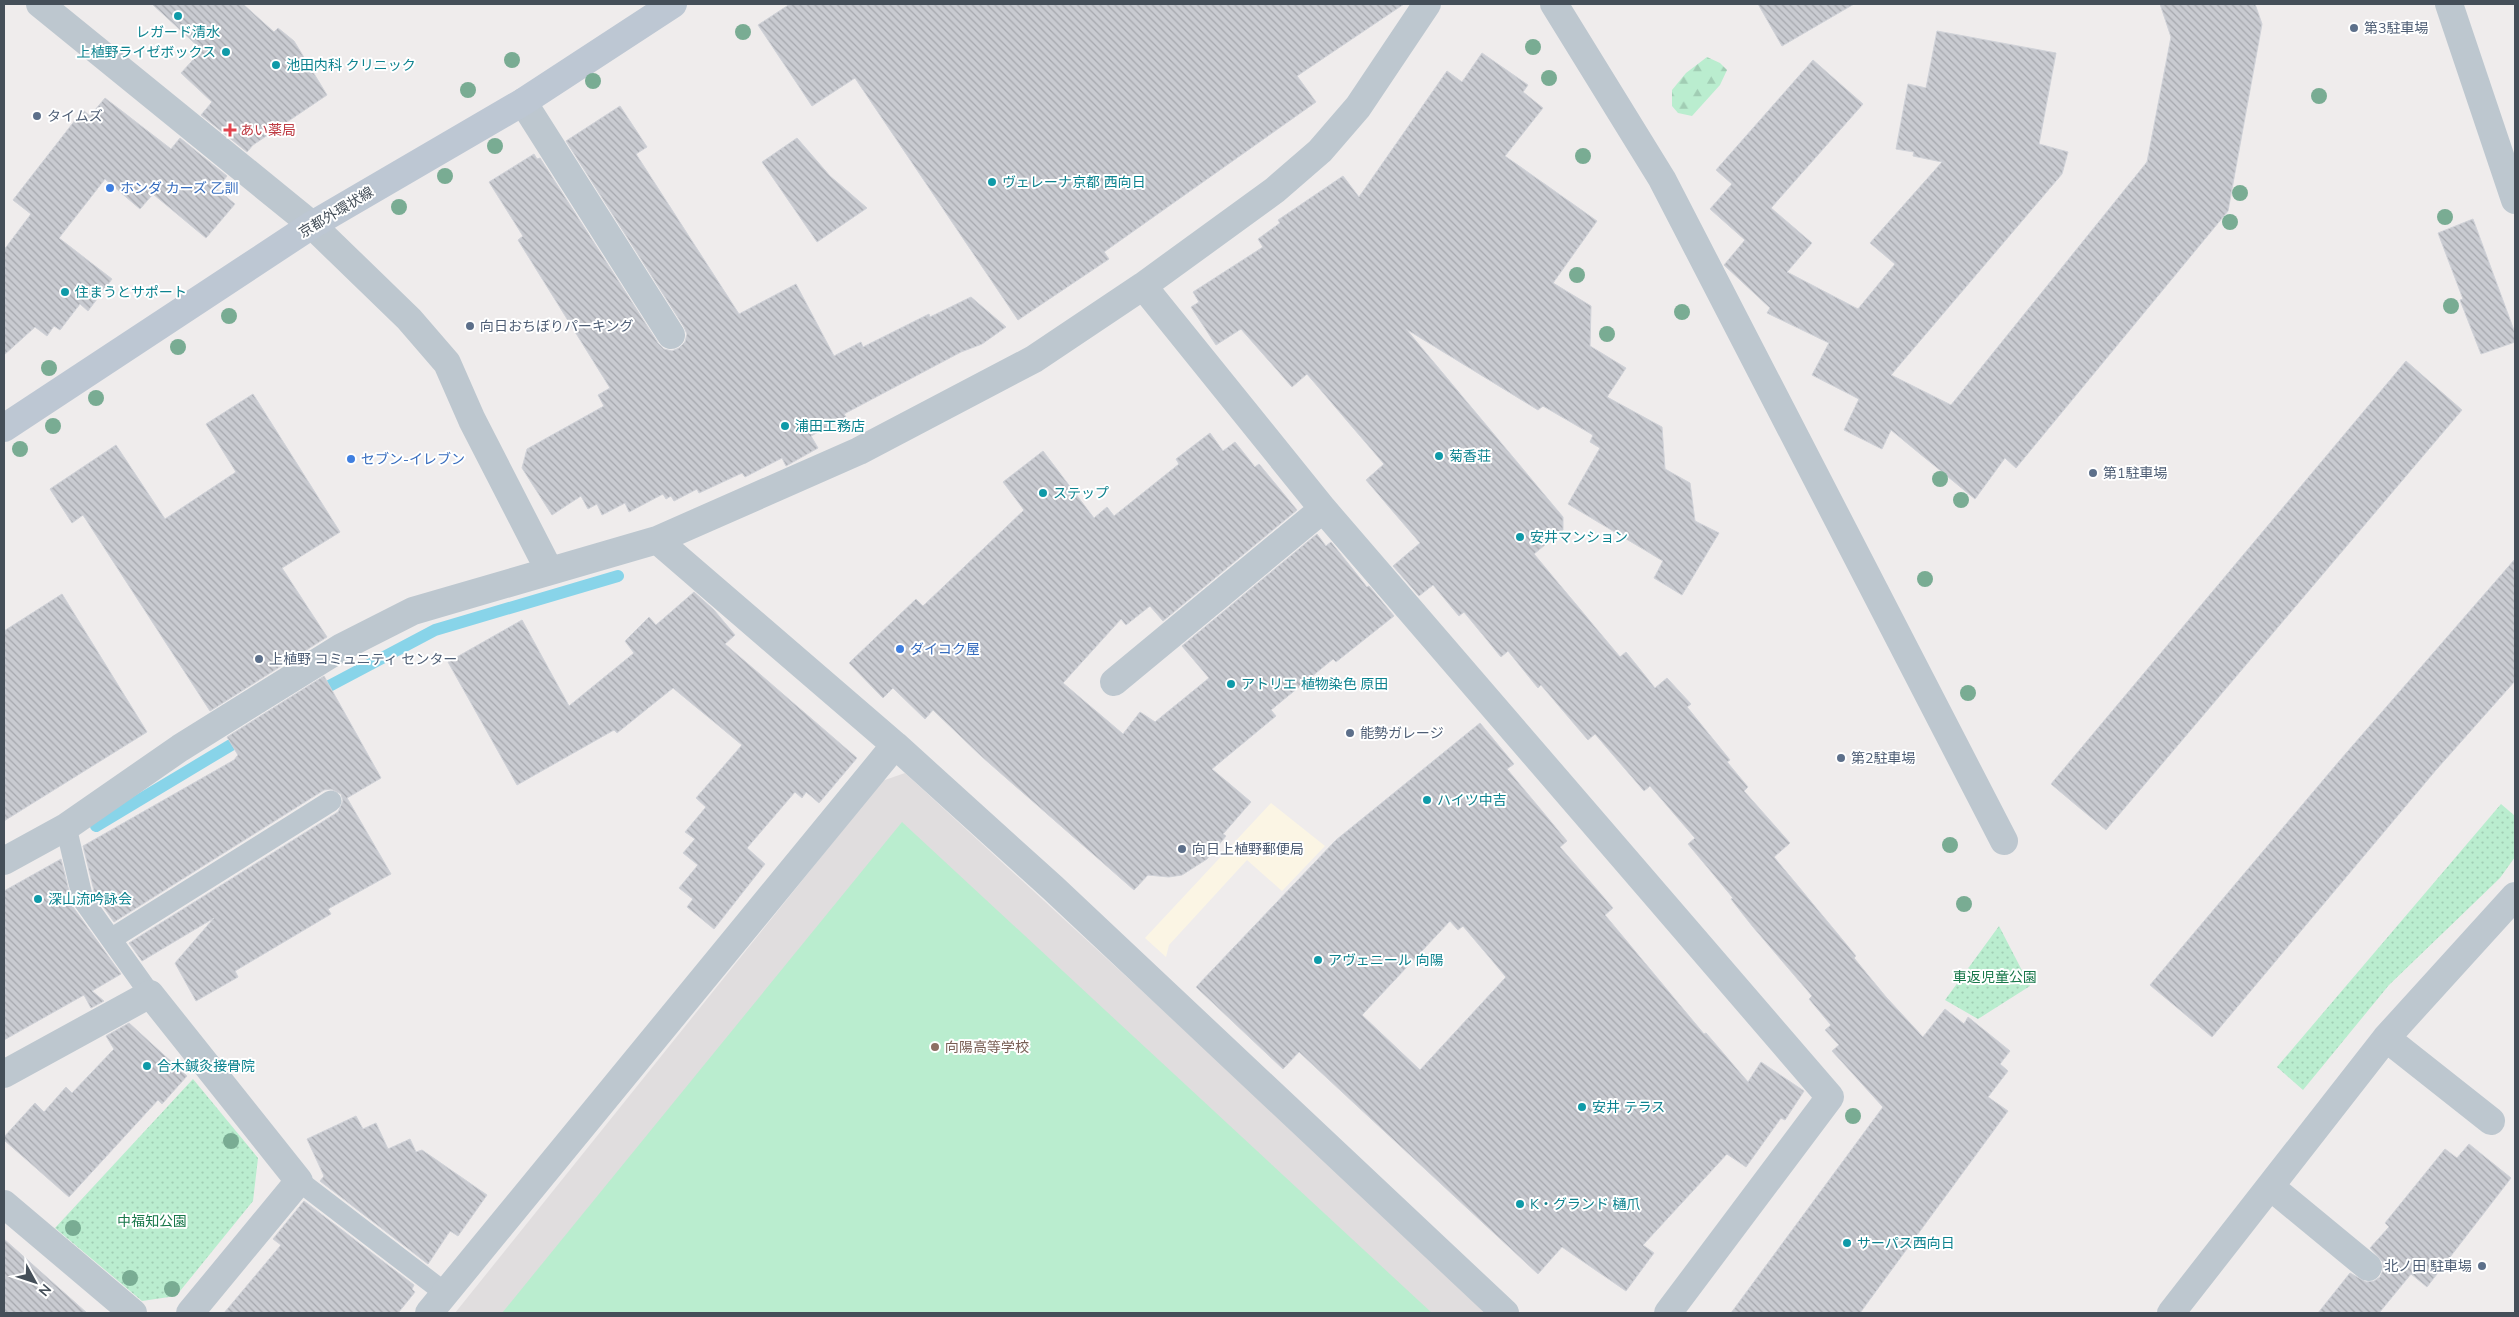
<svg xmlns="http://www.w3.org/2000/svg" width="2519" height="1317" viewBox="0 0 2519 1317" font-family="Mulish,'Noto Sans JP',sans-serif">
  <defs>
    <pattern id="forest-firs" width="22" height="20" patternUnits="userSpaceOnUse" patternTransform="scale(1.25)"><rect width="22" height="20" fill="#baedcf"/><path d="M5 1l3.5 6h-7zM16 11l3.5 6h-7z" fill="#a1cdb4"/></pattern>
    <pattern id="park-dots" width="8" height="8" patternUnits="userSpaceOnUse" patternTransform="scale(1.25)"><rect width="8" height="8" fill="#baedcf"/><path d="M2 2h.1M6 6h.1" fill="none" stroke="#a1cdb4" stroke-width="1.8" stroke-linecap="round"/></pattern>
    <pattern id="building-back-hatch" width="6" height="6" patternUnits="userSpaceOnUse" patternTransform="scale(1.25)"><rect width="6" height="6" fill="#c9cbd1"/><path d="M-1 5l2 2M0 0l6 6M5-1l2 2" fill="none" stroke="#a5a7ad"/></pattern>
  </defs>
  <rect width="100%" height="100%" fill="#efecec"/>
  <path fill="#fbf5e4" d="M1271 803 1325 846 1282 891 1247 860 1169 945 1166 957 1145 938Z"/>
  <path fill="#e0ddde" d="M905 773 1492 1313H455L882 781Z"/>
  <path fill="#baedcf" d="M902 822 1432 1313H502Z"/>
  <path fill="url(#forest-firs)" d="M1707 57 1720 63 1727 70 1720 85 1692 116 1678 113 1672 106V90L1686 73Z"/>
  <path fill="url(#park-dots)" d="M2501 804 2515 816V857L2500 878 2389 985 2303 1090 2277 1067Z
    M1999 926 2030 986 1978 1019 1945 1000Z
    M193 1079 258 1158 253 1201 176 1296 142 1301 55 1228Z"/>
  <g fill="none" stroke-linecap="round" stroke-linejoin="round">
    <path stroke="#88d4e9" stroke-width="12" d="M316 693 435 630 618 576
      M96 826 246 736"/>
  </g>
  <path fill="url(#building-back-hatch)" stroke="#d0d2d8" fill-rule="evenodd" d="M152 4H243L274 32 278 28 294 41 327 95 253 145 247 152 201 115 212 102 181 73 202 50Z
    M790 4H1404L1297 76 1316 102 1104 252 1109 259 1018 320 855 78 812 106 758 25Z
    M1758 4H1854L1782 46Z
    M2160 4H2255L2262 24 2228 211 2016 468 2005 458 1975 499 1891 430 1882 449 1844 430 1859 399 1812 375 1829 343 1767 313 1770 308 1724 265 1745 240 1710 209 1732 184 1716 170 1813 60 1863 104 1771 208 1812 243 1787 272 1858 309 1895 264 1870 243 1942 162 1913 156 1914 152 1896 149 1908 84 1926 88 1937 31 2056 53 2039 144 2068 152 2062 174 1891 375 1951 405 2147 162 2171 37Z
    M1482 53 1528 85 1523 92 1543 108 1505 156 1597 221 1553 283 1591 306 1590 346 1626 368 1607 397 1662 427 1665 469 1690 483 1695 521 1719 533 1682 595 1654 578 1663 561 1568 504 1600 448 1590 442 1593 435 1543 406 1538 410 1406 329 1563 517V530L1534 554 1620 657 1626 652 1655 688 1667 678 1691 704 1687 707 1730 760 1727 762 1748 787 1744 791 1790 843 1774 857 1856 956 1854 958 1886 997 1923 1037 1945 1009 1964 1024 1968 1017 2010 1051 2000 1064 2008 1071 1988 1097 2008 1111 1860 1313H1731L1883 1107 1832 1051 1839 1045 1825 1030 1831 1025 1809 999 1812 996 1753 927 1731 899 1733 898 1688 844 1695 838 1650 786 1644 791 1595 734 1588 740 1541 685 1538 688 1508 651 1501 657 1464 612 1459 616 1433 585 1419 596 1393 566 1420 543 1366 480 1384 464 1307 374 1292 387 1241 329 1216 345 1191 307 1199 302 1193 292 1263 247 1258 239 1280 223 1278 220 1343 176 1359 197 1447 71 1462 82Z
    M105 98 171 149 180 138 227 176 217 189 235 204 206 238 153 194 140 209 105 179 59 238 112 279 88 311 80 304 60 330 54 326 47 336 35 327 4 355V250L31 214 13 200 83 110 90 116Z
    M620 106 647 147 636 154 739 314 796 284 834 356 861 342 863 347 929 314 930 317 971 297 1006 327 982 344 961 352 844 414 846 417 811 436 818 448 786 466 782 458 745 477 742 473 699 493 697 489 674 501 671 496 666 499 663 494 629 512 625 503 602 515 597 504 588 509 581 496 552 515 522 468 527 449 604 406 598 395 610 388 518 240 523 236 489 182 534 154 537 159 540 158 658 343 664 349 672 351 679 348 685 342 687 334 684 327 566 141Z
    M797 138 830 176 867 208 817 242 762 162Z
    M2473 219 2515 333V342L2481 354 2460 300 2463 299 2438 233Z
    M2406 361 2462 410 2106 830 2051 784Z
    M253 394 340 532 282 568 327 637 210 711 83 515 72 523 50 489 116 445 165 519 236 472 206 424Z
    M1210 433 1223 451 1235 442 1255 467 1259 464 1297 510 1163 621 1150 606 1126 625 1121 619 1063 683 1123 734 1140 712 1155 722 1209 678 1182 646 1317 534 1326 546 1331 542 1367 587 1369 586 1394 616 1336 662 1333 659 1271 710 1276 716 1212 769 1251 802 1223 834 1226 836 1207 859 1182 875 1169 877 1148 875 1134 890 981 756 933 710 925 719 893 688 883 698 849 663 916 599 923 606 1024 510 1003 482 1043 451 1094 518 1107 507 1114 516 1179 464 1176 459Z
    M2515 559V681L2436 770 2212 1037 2150 985 2341 759Z
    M694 592 714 610 735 635 725 644 857 758 819 803 806 792 802 798 795 792 747 848 765 864 714 929 687 907 693 899 679 888 698 865 683 853 695 839 685 832 706 807 696 798 742 745 673 688 617 733 614 730 517 785 448 662 522 620 569 706 634 653 625 641 649 617 656 625Z
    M62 594 147 732 4 821V631Z
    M324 676 381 778 347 798 391 874 328 909 331 914 235 971 238 977 196 1001 175 963 214 918 142 961 129 943 338 812 343 801 341 794 331 789 324 790 114 922 95 895 83 846 234 760 238 755 227 737Z
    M1480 723 1514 764 1507 769 1567 841 1560 847 1613 908 1605 915 1704 1034 1706 1033 1748 1082 1761 1062 1804 1091 1785 1120 1781 1118 1746 1167 1727 1154 1643 1245 1654 1253 1626 1291 1562 1247 1538 1274 1299 1052 1283 1069 1196 987 1336 840ZM1450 921 1458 930 1463 926 1506 977 1420 1070 1362 1015Z
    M61 859 73 907 121 974 92 991 104 1001 91 1008 84 995 4 1040V891Z
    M129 1023 187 1076 162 1104 158 1100 69 1197 4 1140V1137L35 1103 44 1112 66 1087 72 1093 114 1049 106 1036Z
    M356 1116 363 1129 376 1123 388 1149 410 1139 416 1152 422 1150 487 1195 458 1236 450 1231 428 1264 320 1181 324 1176 307 1139Z
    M2469 1144 2511 1178 2427 1287 2411 1274 2379 1313H2318L2350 1273 2366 1282 2374 1281 2380 1277 2383 1270V1262L2370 1248 2389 1227 2385 1223 2445 1149 2457 1158Z
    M304 1201 414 1285 412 1289 415 1292 398 1313H224L281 1245 273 1239Z
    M4 1239 87 1313H4Z"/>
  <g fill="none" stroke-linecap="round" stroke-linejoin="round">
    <path stroke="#bdc7cf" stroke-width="21" d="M66 827 83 900 150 994
      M111 939 331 801
      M299 1181 445 1293"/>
    <path stroke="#bdc7cf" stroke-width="28" d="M40 4 312 225 409 319 447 363 472 420 549 570
      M1554 4 1662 179 2004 841
      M2449 4 2515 200
      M523 102 671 335
      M1143 286 1323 509 1830 1097 1668 1313
      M657 540 895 745 1053 888 1505 1313
      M1114 682 1323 509
      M4 861 66 827 180 748 342 647 413 611 657 540 859 451 1034 359 1143 286 1275 190 1320 151 1358 107 1427 4
      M2386 1038 2491 1121
      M4 1074 150 994 299 1181 190 1313
      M2271 1187 2368 1267
      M4 1204 133 1313
      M429 1313 895 745
      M2171 1313 2386 1038 2515 896"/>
    <path stroke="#bdc7d3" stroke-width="28" d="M4 428 312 225 523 102 673 4"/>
  </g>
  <g fill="#79ac93">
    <circle cx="743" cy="32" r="8"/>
    <circle cx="1533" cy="47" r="8"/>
    <circle cx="512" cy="60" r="8"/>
    <circle cx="1549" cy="78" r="8"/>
    <circle cx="593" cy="81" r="8"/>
    <circle cx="468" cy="90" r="8"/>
    <circle cx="2319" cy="96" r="8"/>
    <circle cx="495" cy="146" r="8"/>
    <circle cx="1583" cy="156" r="8"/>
    <circle cx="445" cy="176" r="8"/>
    <circle cx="2240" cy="193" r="8"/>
    <circle cx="399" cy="207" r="8"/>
    <circle cx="2445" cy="217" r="8"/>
    <circle cx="2230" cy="222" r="8"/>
    <circle cx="1577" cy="275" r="8"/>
    <circle cx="2451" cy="306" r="8"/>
    <circle cx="1682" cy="312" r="8"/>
    <circle cx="229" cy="316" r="8"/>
    <circle cx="1607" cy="334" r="8"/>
    <circle cx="178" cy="347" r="8"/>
    <circle cx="49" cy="368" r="8"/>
    <circle cx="96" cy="398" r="8"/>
    <circle cx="53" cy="426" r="8"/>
    <circle cx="20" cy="449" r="8"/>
    <circle cx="1940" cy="479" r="8"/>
    <circle cx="1961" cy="500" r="8"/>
    <circle cx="1925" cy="579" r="8"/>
    <circle cx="1968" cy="693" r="8"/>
    <circle cx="1950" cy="845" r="8"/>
    <circle cx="1964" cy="904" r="8"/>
    <circle cx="1853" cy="1116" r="8"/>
    <circle cx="231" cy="1141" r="8"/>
    <circle cx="73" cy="1228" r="8"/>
    <circle cx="130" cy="1278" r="8"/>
    <circle cx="172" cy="1289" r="8"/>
  </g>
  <g fill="#0f9aa8" stroke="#fff" stroke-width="2">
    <circle cx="178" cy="16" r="5"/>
    <circle cx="226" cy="52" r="5"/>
    <circle cx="276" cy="65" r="5"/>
    <circle cx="992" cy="182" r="5"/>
    <circle cx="65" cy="292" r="5"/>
    <circle cx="785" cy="426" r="5"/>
    <circle cx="1439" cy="456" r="5"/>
    <circle cx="1043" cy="493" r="5"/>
    <circle cx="1520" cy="537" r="5"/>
    <circle cx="1231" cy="684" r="5"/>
    <circle cx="1427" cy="800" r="5"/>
    <circle cx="38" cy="899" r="5"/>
    <circle cx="1318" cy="960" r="5"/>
    <circle cx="147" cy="1066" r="5"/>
    <circle cx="1582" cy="1107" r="5"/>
    <circle cx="1520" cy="1204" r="5"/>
    <circle cx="1847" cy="1243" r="5"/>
  </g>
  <g fill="#5c6f8a" stroke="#fff" stroke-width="2">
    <circle cx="2354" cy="28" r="5"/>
    <circle cx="37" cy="116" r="5"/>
    <circle cx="470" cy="326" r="5"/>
    <circle cx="2093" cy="473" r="5"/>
    <circle cx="259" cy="659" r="5"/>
    <circle cx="1350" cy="733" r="5"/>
    <circle cx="1841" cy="758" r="5"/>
    <circle cx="1182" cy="849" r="5"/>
    <circle cx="2482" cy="1266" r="5"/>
  </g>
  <path fill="#e0444e" stroke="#fff" stroke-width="2" d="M227.5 122.5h5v5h5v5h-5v5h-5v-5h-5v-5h5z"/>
  <g fill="#3f7fe0" stroke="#fff" stroke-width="2">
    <circle cx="110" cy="188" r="5"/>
    <circle cx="351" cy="459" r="5"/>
    <circle cx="900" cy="649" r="5"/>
  </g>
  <circle fill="#8d6e63" stroke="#fff" stroke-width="2" cx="935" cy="1047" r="5"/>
  <g text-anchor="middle" stroke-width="4" stroke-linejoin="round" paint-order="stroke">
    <g font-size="14" fill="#4e5e75" stroke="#fff" text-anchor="start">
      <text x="2364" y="33">第3駐車場</text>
      <text x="47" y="121">タイムズ</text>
      <text x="480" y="331">向日おちぼりパーキング</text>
      <text x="2103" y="478">第1駐車場</text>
      <text x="269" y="664">上植野 コミュニティ センター</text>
      <text x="1360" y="738">能勢ガレージ</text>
      <text x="1851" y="763">第2駐車場</text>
      <text x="1192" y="854">向日上植野郵便局</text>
      <text x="2472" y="1271" text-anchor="end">北ノ田 駐車場</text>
    </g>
    <g font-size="14" fill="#0d838f" stroke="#fff" text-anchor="start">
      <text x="178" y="37" text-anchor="middle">レガード清水</text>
      <text x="216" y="57" text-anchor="end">上植野ライゼボックス</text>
      <text x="286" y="70">池田内科 クリニック</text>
      <text x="1002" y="187">ヴェレーナ京都 西向日</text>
      <text x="75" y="297">住まうとサポート</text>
      <text x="795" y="431">浦田工務店</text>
      <text x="1449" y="461">菊香荘</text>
      <text x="1053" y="498">ステップ</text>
      <text x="1530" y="542">安井マンション</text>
      <text x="1241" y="689">アトリエ 植物染色 原田</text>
      <text x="1437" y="805">ハイツ中吉</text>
      <text x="48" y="904">深山流吟詠会</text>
      <text x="1328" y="965">アヴェニール 向陽</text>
      <text x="157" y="1071">合木鍼灸接骨院</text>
      <text x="1592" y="1112">安井 テラス</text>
      <text x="1530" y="1209">K・グランド 樋爪</text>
      <text x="1857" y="1248">サーパス西向日</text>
    </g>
    <g font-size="14" fill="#be3a42" stroke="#fff" text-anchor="start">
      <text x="240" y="135">あい薬局</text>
    </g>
    <g font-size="14" fill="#366cbe" stroke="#fff" text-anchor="start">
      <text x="120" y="193">ホンダ カーズ 乙訓</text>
      <text x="361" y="464">セブン-イレブン</text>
      <text x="910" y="654">ダイコク屋</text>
    </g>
    <g font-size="14" fill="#454f59" stroke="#fff">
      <text transform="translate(336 212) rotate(-31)" y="5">京都外環状線</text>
    </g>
    <g font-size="14" fill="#18784a" stroke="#fff">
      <text x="1995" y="982">車返児童公園</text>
      <text x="152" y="1226">中福知公園</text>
    </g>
    <g font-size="14" fill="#785e54" stroke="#fff" text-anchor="start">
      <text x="945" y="1052">向陽高等学校</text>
    </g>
  </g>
  <rect width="2519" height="1317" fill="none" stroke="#454f59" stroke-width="10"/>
  <g transform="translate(35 1282) rotate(130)" stroke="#ffffff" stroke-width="4" paint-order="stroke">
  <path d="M0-4L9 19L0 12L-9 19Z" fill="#454f59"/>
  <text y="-8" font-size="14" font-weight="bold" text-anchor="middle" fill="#454f59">N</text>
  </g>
</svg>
